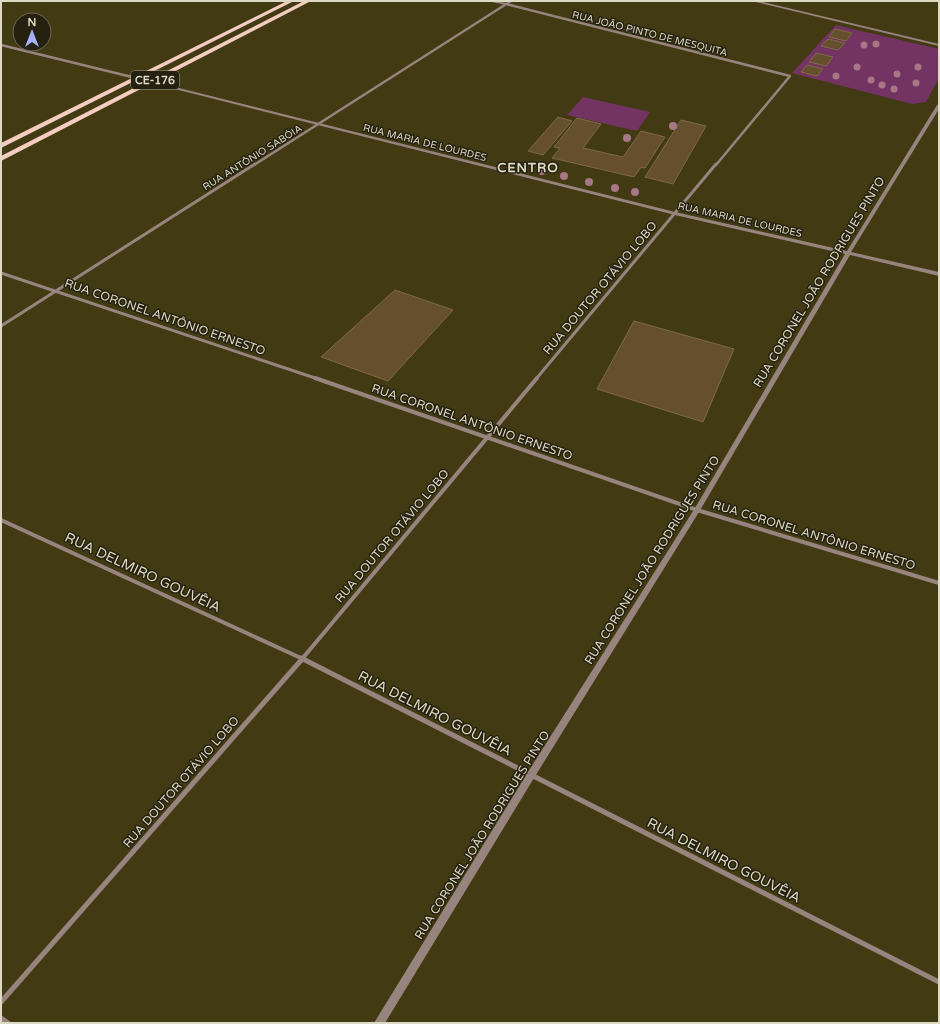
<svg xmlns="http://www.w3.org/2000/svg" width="940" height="1024" viewBox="0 0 940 1024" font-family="'Varela Round',sans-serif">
  <rect width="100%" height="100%" fill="#423a13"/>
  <path fill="#733363" d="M836 25 939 49V78L926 102 912 104 792 73Z
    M583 97 650 112 637 131 567 115Z"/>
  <path fill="#654f2d" stroke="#7f6946" d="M835 29 852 33 846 41 829 37Z
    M828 39 845 43 838 50 821 46Z
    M816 53 833 57 826 66 809 62Z
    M807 65 823 69 817 76 801 72Z
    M558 117 572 121 543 155 528 151Z
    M577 118 601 124 583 148 623 157 641 131 665 137 645 168 641 167 634 177 552 158 560 148 554 147Z
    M681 120 706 126 673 184 645 177Z
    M395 290 453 310 388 381 321 357Z
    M634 321 734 349 703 422 597 389Z"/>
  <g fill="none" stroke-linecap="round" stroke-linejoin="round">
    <path stroke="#97847e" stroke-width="2" d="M492 1 506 4"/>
    <path stroke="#97847e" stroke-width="2.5" d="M506 4 790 76 716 165
      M1 45 136 78
      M254 165 511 1"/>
    <path stroke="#97847e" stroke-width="3" d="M1 273 318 379
      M1 326 255 164
      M536 379 716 164"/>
    <path stroke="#97847e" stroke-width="4" d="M315 378 697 510 939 583
      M1 520 303 659
      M302 659 537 378"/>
    <path stroke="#97847e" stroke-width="5" d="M301 658 939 982
      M1 1002 303 658
      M1 1018 8 1023"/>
    <path fill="#97847e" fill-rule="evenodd" d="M752 1H759L939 44V46Z
      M135 77 675 212 847 251 937 105 939 104V109L851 252 939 272V276L850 255 699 512 534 778 385 1023H374L528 772 695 508 845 254 675 215 135 79Z"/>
    <path fill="#f5ccc0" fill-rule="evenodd" d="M287 1H294L1 148V143Z
      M304 1H311L1 161V156Z"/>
  </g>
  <g fill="#a77785">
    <circle cx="876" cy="44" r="3.5"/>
    <circle cx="864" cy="45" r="3.5"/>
    <circle cx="857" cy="67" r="3.5"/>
    <circle cx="918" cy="67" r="3.5"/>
    <circle cx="897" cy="74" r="3.5"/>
    <circle cx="836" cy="76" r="3.5"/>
    <circle cx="871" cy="80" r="3.5"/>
    <circle cx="916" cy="83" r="3.5"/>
    <circle cx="882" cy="85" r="3.5"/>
    <circle cx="894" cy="89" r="3.5"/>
    <circle cx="673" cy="126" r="4"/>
    <circle cx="627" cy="138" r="4"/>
    <circle cx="542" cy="171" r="4"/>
    <circle cx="564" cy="176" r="4"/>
    <circle cx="589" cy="182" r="4"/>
    <circle cx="615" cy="188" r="4"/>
    <circle cx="635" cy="192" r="4"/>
  </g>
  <g text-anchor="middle" stroke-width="3" stroke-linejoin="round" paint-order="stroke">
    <g font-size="10" fill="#ddd9c3" stroke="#252111">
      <text transform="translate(650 33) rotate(14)" y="4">RUA JOÃO PINTO DE MESQUITA</text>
      <text transform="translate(425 142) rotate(14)" y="4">RUA MARIA DE LOURDES</text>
      <text transform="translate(252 157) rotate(-32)" y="4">RUA ANTÔNIO SABÓIA</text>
      <text transform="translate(740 219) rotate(13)" y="4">RUA MARIA DE LOURDES</text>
    </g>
    <rect fill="#252111" stroke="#a6a28e" stroke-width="1" x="131" y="71" width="48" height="18" rx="3"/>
    <g font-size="11" font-weight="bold" fill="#ddd9c3">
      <text x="155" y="84">CE-176</text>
    </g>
    <g font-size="12" fill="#ddd9c3" stroke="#252111">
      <text transform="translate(819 282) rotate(-59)" y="4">RUA CORONEL JOÃO RODRIGUES PINTO</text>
      <text transform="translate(600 288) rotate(-50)" y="4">RUA DOUTOR OTÁVIO LOBO</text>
      <text transform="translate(165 317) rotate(19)" y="4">RUA CORONEL ANTÔNIO ERNESTO</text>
      <text transform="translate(472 422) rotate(19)" y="4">RUA CORONEL ANTÔNIO ERNESTO</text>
      <text transform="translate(814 535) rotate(17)" y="4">RUA CORONEL ANTÔNIO ERNESTO</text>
      <text transform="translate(392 536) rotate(-50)" y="4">RUA DOUTOR OTÁVIO LOBO</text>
      <text transform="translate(652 560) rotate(-58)" y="4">RUA CORONEL JOÃO RODRIGUES PINTO</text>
      <text transform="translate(181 782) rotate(-49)" y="4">RUA DOUTOR OTÁVIO LOBO</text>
      <text transform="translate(482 835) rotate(-58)" y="4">RUA CORONEL JOÃO RODRIGUES PINTO</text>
    </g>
    <g font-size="13" font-weight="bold" letter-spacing="1" fill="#ddd9c3" stroke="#252111">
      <text x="528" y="172">CENTRO</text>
    </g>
    <g font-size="14" fill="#ddd9c3" stroke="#252111">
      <text transform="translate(143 572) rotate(25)" y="5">RUA DELMIRO GOUVÊIA</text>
      <text transform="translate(435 713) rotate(27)" y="5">RUA DELMIRO GOUVÊIA</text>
      <text transform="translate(724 860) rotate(27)" y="5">RUA DELMIRO GOUVÊIA</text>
    </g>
  </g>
  <rect width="940" height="1024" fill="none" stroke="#ddd9c3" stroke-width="4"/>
  <g transform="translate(32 32)"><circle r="19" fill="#252111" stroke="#6f6b58"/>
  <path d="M0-3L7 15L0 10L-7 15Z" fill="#a7b1fc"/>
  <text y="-6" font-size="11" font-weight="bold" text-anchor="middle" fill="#ddd9c3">N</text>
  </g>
</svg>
